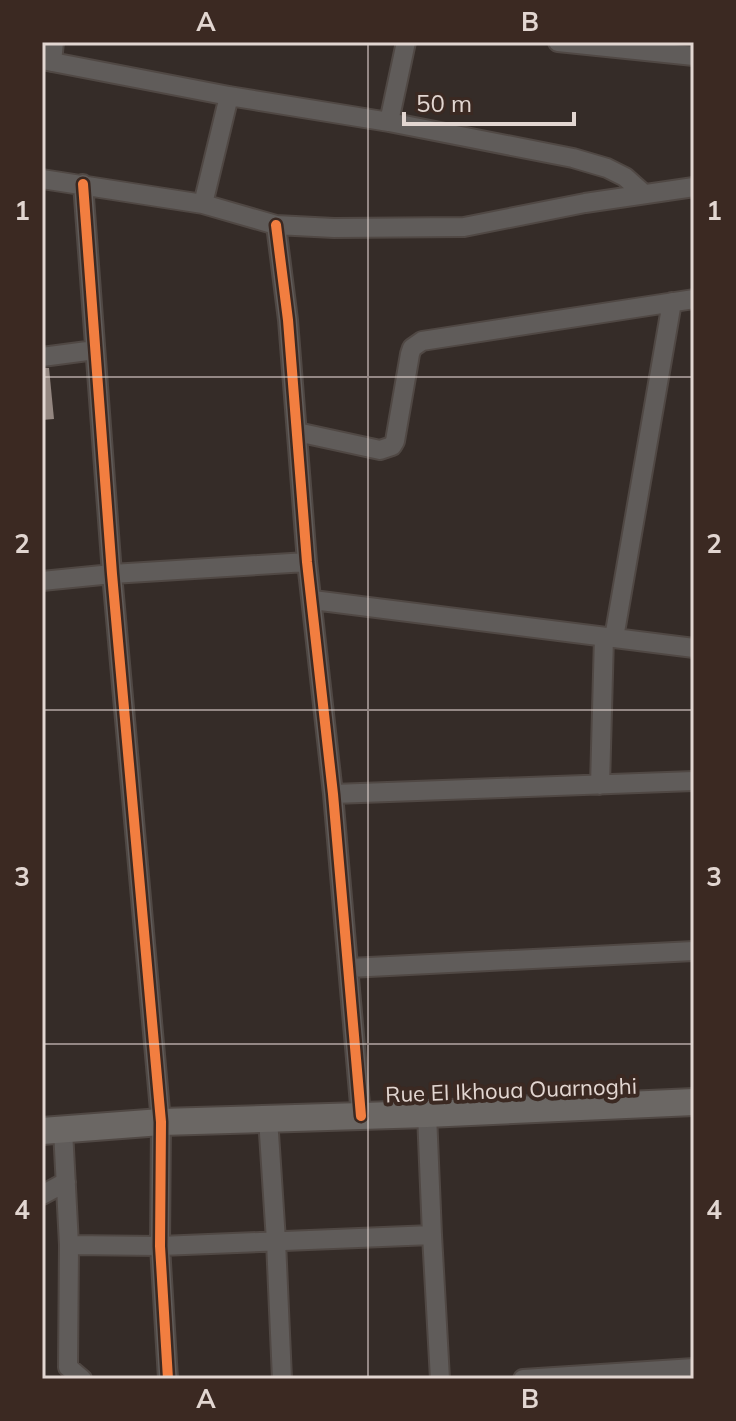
<svg xmlns="http://www.w3.org/2000/svg" width="736" height="1421" viewBox="0 0 736 1421" font-family="Mulish,sans-serif">
  <rect width="100%" height="100%" fill="#352c28"/>
  <path fill="#948781" d="M42 368H49L54 419 42 420Z"/>
  <g fill="none" stroke-linecap="round" stroke-linejoin="round">
    <g stroke="#504844" stroke-width="22">
      <path id="street" d="M558 42 694 56
        M42 60 229 96 389 122 406 42
        M52 62 54 42
        M389 122 573 158 607 168 625 177 644 194
        M42 179 203 204 276 225 334 228 464 227 585 203 694 187
        M83 184 112 574 161 1122 160 1246 168 1379
        M203 204 229 96
        M276 225 288 320 307 562 333 794 361 1116
        M42 357 95 350
        M297 432 380 450 392 446 395 441 410 354 412 348 422 341 694 299
        M42 581 112 574 307 562
        M313 600 694 648
        M614 638 672 302
        M600 785 604 637
        M333 794 694 781
        M349 968 694 951
        M427 1114 432 1235 440 1379
        M268 1118 276 1241 282 1379
        M63 1130 69 1245 68 1367 82 1379
        M42 1195 66 1182
        M69 1245 160 1246 432 1235
        M523 1379 694 1368"/>
    </g>
    <g stroke="#504844" stroke-width="30">
      <path id="secondary" d="M42 1131 161 1122 427 1114 694 1102"/>
    </g>
    <use href="#street" stroke="#605c5a" stroke-width="18"/>
    <use href="#secondary" stroke="#6b6764" stroke-width="26"/>
    <g stroke="#3b2922" stroke-width="15">
      <path id="cycleway" d="M83 184 112 574 161 1122 160 1246 168 1379
        M276 225 288 320 307 562 333 794 361 1116"/>
    </g>
    <use href="#cycleway" stroke="#f27e40" stroke-width="10"/>
  </g>
  <path fill="none" stroke="#e2d6d1" stroke-width="2" stroke-opacity="0.55" d="M368 42V1379M42 377H694M42 710H694M42 1044H694"/>
  <g text-anchor="middle" stroke-width="8" stroke-linejoin="round" paint-order="stroke">
    <g font-size="22" fill="#e2d6d1" stroke="#3b2922">
      <text transform="translate(511 1090) rotate(-2)" y="8">Rue EI Ikhoua Ouarnoghi</text>
    </g>
  </g>
  <rect width="736" height="1421" fill="none" stroke="#3b2922" stroke-width="88"/>
  <path d="M404 112v12h170v-12" fill="none" stroke="#e2d6d1" stroke-width="4"/>
  <text x="416" y="112" font-size="24" fill="#e2d6d1" stroke="#3b2922" stroke-width="6" paint-order="stroke">50 m</text>
  <rect x="44" y="44" width="648" height="1333" fill="none" stroke="#e2d6d1" stroke-width="3"/>
  <g font-size="26" text-anchor="middle" font-weight="bold" fill="#e2d6d1">
    <text x="206" y="31">A</text>
    <text x="530" y="31">B</text>
    <text x="22" y="220">1</text>
    <text x="714" y="220">1</text>
    <text x="22" y="553">2</text>
    <text x="714" y="553">2</text>
    <text x="22" y="886">3</text>
    <text x="714" y="886">3</text>
    <text x="22" y="1219">4</text>
    <text x="714" y="1219">4</text>
    <text x="206" y="1408">A</text>
    <text x="530" y="1408">B</text>
  </g>
</svg>
